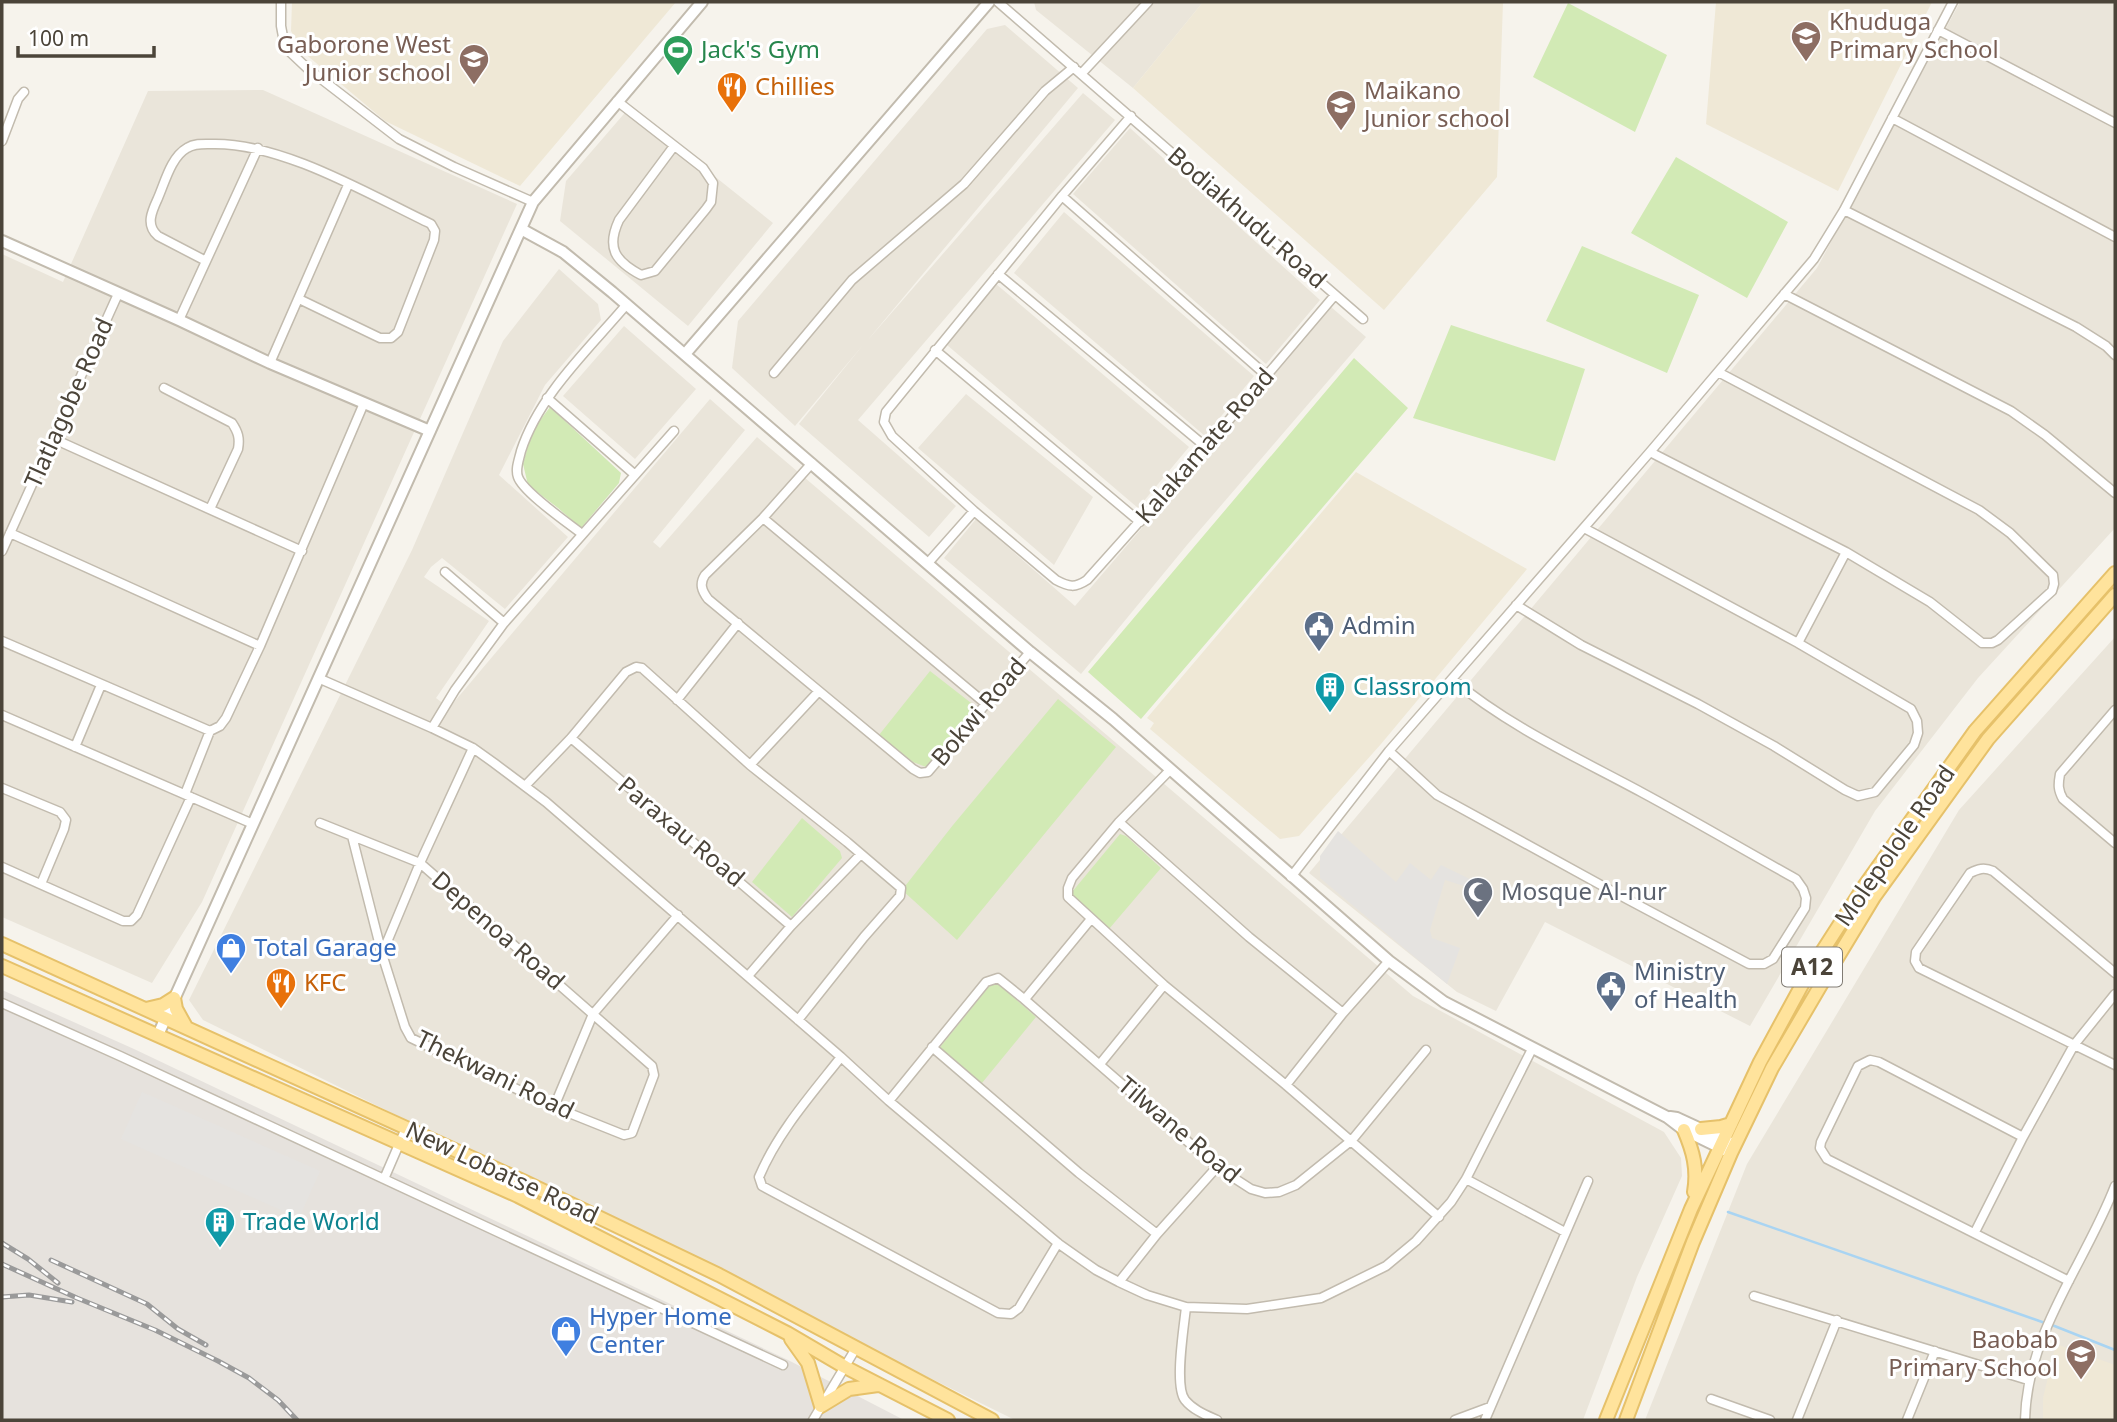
<svg xmlns="http://www.w3.org/2000/svg" width="2117" height="1422" viewBox="0 0 2117 1422" font-family="'Noto Sans',sans-serif">
  <rect width="100%" height="100%" fill="#f6f3ec"/>
  <path fill="#eae5da" d="M1034 2H1203L1133 88 1036 10Z
    M1960 2H2115V528L1978 678 1875 811 1750 1026 1545 922 1496 1011 1457 992 1309 873 1817 268Z
    M1005 25 1078 88 867 341 1083 93 1115 120 858 420 956 506 929 537 799 424 863 345 795 426 732 368 738 321 987 29Z
    M263 90 517 204 202 902 152 983 2 917V254L63 282 148 91Z
    M629 108 773 223 688 326 560 221 566 181Z
    M1130 128 1320 300 1266 364 1073 194Z
    M1064 212 1254 376 1205 436 1014 273Z
    M559 269 598 304 601 320 545 385 499 475 568 537 505 609 442 558 431 567 424 577 489 621 436 698 449 708 710 399 745 430 653 542 660 548 757 437 1413 996 1664 1132 1681 1158 1682 1176 1637 1277 1583 1420H1015L203 1020 189 1000 412 550 503 341Z
    M996 284 1189 447 1138 508 947 345Z
    M1331 307 1366 337 1187 545 1081 674 944 558 976 519 1075 606Z
    M624 326 696 389 635 459 563 396Z
    M966 394 1093 497 1054 565 918 448Z
    M2115 637V1420H1645L1747 1164 1959 810Z"/>
  <path fill="#e6e2dd" d="M2 990 134 1049 788 1360 904 1420H2Z"/>
  <path fill="#efe8d6" d="M292 2H676L520 186 385 121 303 52 291 31Z
    M1203 2H1503L1497 177 1384 310 1133 88Z
    M1716 2H1932L1838 191 1706 124Z
    M1356 472 1527 569 1381 744 1299 836 1280 839 1150 729 1154 723 1147 718Z
    M2056 1344 2115 1365V1420H2043V1398Z"/>
  <path fill="#d2eab5" d="M1568 3 1667 55 1635 132 1533 77Z
    M1676 157 1788 222 1747 298 1631 233Z
    M1582 246 1699 295 1667 373 1546 321Z
    M1451 325 1585 369 1555 461 1413 418Z
    M1354 358 1408 408 1141 719 1088 672Z
    M550 407 621 473 619 483 581 528 558 508 528 485 523 464 532 431Z
    M930 671 975 706 926 767 913 762 879 735Z
    M1058 699 1116 747 957 940 902 890 953 825Z
    M802 818 840 851 842 858 792 917 752 882Z
    M1120 834 1126 836 1161 868 1109 929 1071 899 1072 892Z
    M997 983 1036 1017 982 1083 937 1051 991 984Z"/>
  <path fill="#e5e3e0" d="M1338 831 1396 882 1410 863 1431 880 1441 865 1484 886 1483 892 1445 880 1430 930 1432 938 1460 948 1447 984 1320 878V856Z
    M142 1092 320 1171 299 1218 121 1139Z"/>
  <g fill="none" stroke-linecap="round" stroke-linejoin="round">
    <path stroke="#a9d4f2" stroke-width="2.5" d="M1728 1212 2045 1323
      M2052 1325 2115 1350"/>
    <g stroke="#c2bbae" stroke-width="11">
      <path id="minor" d="M281 2V26L284 42 289 51 307 68 399 139 454 167 533 202
        M998 2 1363 319
        M1938 30 2115 123
        M1082 73 1148 2
        M617 101 703 168 713 183 711 202 706 209 655 271 641 275C615 261 606 248 619 220L674 146
        M1131 116 1062 196 886 412 884 422 892 436 974 511 1056 580C1069 587 1075 588 1087 580L1206 447 1335 295
        M1892 118 2115 237
        M2 141 18 99 24 92
        M1062 196 1266 375
        M1844 210 2076 327 2106 346 2115 355
        M206 261 158 236C145 225 152 211 158 198 165 182 171 157 187 148 195 143 204 144 213 144 283 143 368 194 431 224L435 231 434 240 398 332 391 338H380L299 299
        M998 274 1206 447
        M1784 294 2011 411 2045 435 2115 493
        M179 320 258 148
        M935 350 1140 522
        M270 363 348 185
        M774 373 852 280 964 184 1045 91 1074 67
        M164 388 232 423C238 432 240 438 238 449L210 509
        M547 398 634 474
        M54 439 302 551
        M1650 452 1846 552 1930 602 1982 643H1992L1998 640 2052 591 2054 584 2053 575 2010 533 1979 510 1718 372
        M812 463 763 518 705 575C699 584 702 591 708 599L913 769 920 773 928 772 1030 652
        M763 518 986 704
        M10 533 260 646
        M582 534C568 523 523 492 518 477 515 469 519 460 521 451 539 395 589 349 627 304
        M2 551 118 294
        M928 563 974 511
        M445 572 504 623
        M1516 605 1581 645 1698 704 1774 746 1845 790 1858 796 1875 792 1914 745 1918 733 1917 721 1911 709 1798 643 1584 528
        M2 641 210 731
        M1798 643 1846 552
        M318 678 432 728 473 748 494 763 546 802 841 1057 889 1101 1059 1244 1096 1270 1119 1282 1147 1295 1186 1307 1247 1309 1321 1298 1386 1266 1416 1241 1451 1202 1466 1179 1532 1049
        M677 700 738 623
        M2115 710 2060 774C2058 785 2058 790 2063 799L2115 843
        M2 715 253 824
        M432 728 455 690 504 623 674 431
        M571 738 791 926
        M75 747 101 685
        M1389 751 1437 795 1610 890 1749 964H1764L1773 959 1805 908 1806 898 1803 889 1796 879C1744 850 1693 820 1641 792 1576 757 1508 726 1452 679
        M750 765 819 691
        M1170 770 1119 822 1072 878 1068 888V897L1164 985 1286 1085 1439 1217
        M525 786 571 738 626 672 636 667 642 668 750 765 847 842 901 888 900 896 864 937 798 1020
        M2 788 60 812 66 820 64 829 41 884
        M185 794 210 731 220 726 226 718 260 646 364 403
        M1119 822 1249 937 1343 1013
        M320 823 420 863 652 1066 654 1075 632 1133 624 1135 554 1107 411 1038 405 1027 382 954 352 836
        M2 867 123 921H131L137 915 191 797
        M1291 877 1389 751 1650 452 1814 259 1844 210 1953 2
        M382 954 420 863 473 748
        M2115 973 1993 871C1984 867 1978 869 1970 873L1916 952 1915 961 1919 968 2115 1065
        M748 976 791 926 861 854
        M1025 999 1091 919
        M2 1003 120 1056 783 1365
        M932 1047 1079 1173 1157 1234
        M841 1057C811 1095 778 1132 759 1177L762 1186 998 1313 1011 1314 1019 1308 1058 1243
        M1100 1064 1164 985
        M1286 1085 1343 1013 1389 961
        M889 1101 986 982 998 978 1024 999 1217 1167 1251 1189 1265 1193 1279 1192 1296 1185 1352 1140 1426 1050
        M554 1107 593 1014 678 915
        M2023 1137 1879 1062 1870 1060 1858 1066 1821 1142 1820 1148 1827 1159 2069 1281
        M384 1179 406 1128
        M1466 1179 1565 1232
        M1975 1232 2023 1137 2074 1045 2115 994
        M1119 1282 1157 1234 1217 1167
        M1754 1296 2028 1380
        M1186 1307C1184 1327 1174 1386 1185 1400 1193 1410 1206 1415 1217 1420
        M1711 1399 1770 1420
        M813 1420 856 1348
        M1455 1420 1490 1407
        M1485 1420 1588 1181
        M1797 1420 1837 1320
        M1907 1420 1935 1351
        M2025 1420C2027 1332 2085 1264 2115 1186"/>
    </g>
    <g stroke="#c2bbae" stroke-width="14">
      <path id="tertiary" d="M521 229 563 252 612 292 1030 652 1113 719 1389 961 1444 1002 1667 1117 1684 1130 1725 1150
        M2 241 179 320 270 363 430 431
        M685 354 989 2
        M158 1035 533 202 702 2
        M1670 1117 1677 1118 1729 1142"/>
    </g>
    <g stroke="#e6c16a" stroke-width="16">
      <path id="primary" d="M2 944 525 1182 719 1275 992 1420
        M2 966 518 1196 787 1333 845 1367 948 1420
        M146 1009 163 1005 174 998 176 1009 186 1027
        M1701 1129 1721 1127 1731 1124
        M1684 1130C1693 1151 1698 1169 1694 1192
        M791 1339 808 1363 821 1406 849 1389 878 1385
        M1606 1420 1691 1209 1760 1062 1809 972 1863 888 1975 731 2115 573
        M1626 1420 1693 1242 1731 1153 1772 1068 1822 983 1874 897 1988 739 2115 595"/>
    </g>
    <use href="#minor" stroke="#fff" stroke-width="8"/>
    <use href="#tertiary" stroke="#fff" stroke-width="10"/>
    <use href="#primary" stroke="#ffe39c" stroke-width="12"/>
    <g stroke="#9a9a9a" stroke-width="5">
      <path id="rail" d="M2 1243 28 1259 58 1283
        M51 1260 147 1304 178 1329 206 1345
        M2 1264 77 1298 155 1330 218 1361 249 1378 278 1400 297 1420
        M2 1297 29 1295 72 1302"/>
    </g>
    <use href="#rail" stroke="#fff" stroke-width="2.5" stroke-dasharray="8" stroke-linecap="butt"/>
  </g>
  <defs>
    <g id="school-pin" transform="scale(1.575)"><path d="M0 17L-7.5 6A9.5 9.5 0 1 1 7.5 6Z" fill="#8d6e63" stroke="#fff"/><path d="M0-5L7-2L0 1L-7-2ZM-4 1L0 2.5L4 1V4Q0 6-4 4Z" fill="#fff"/></g>
    <g id="stadium-pin" transform="scale(1.575)"><path d="M0 17L-7.5 6A9.5 9.5 0 1 1 7.5 6Z" fill="#2e9e5b" stroke="#fff"/><path d="M0-5a6.5 5 0 1 0 0 10a6.5 5 0 1 0 0-10ZM-3.5-1.8h7v3.6h-7Z" fill="#fff"/></g>
    <g id="restaurant-pin" transform="scale(1.575)"><path d="M0 17L-7.5 6A9.5 9.5 0 1 1 7.5 6Z" fill="#e8710a" stroke="#fff"/><path d="M-5-6h1v4h1v-4h1v4h1v-4h1v5L-1.5 .5V6h-2V.5L-5-1ZM5-6V6H3V1.5H1.5Q1.5-4 5-6Z" fill="#fff"/></g>
    <g id="civic-pin" transform="scale(1.575)"><path d="M0 17L-7.5 6A9.5 9.5 0 1 1 7.5 6Z" fill="#5c6f8a" stroke="#fff"/><path d="M-.6-6.5H3V-4.5H.6V-3L4-1V1h2V6H-6V1h2V-1L-.6-3ZM-1.2 2.5V6h2.4V2.5Z" fill="#fff"/></g>
    <g id="building-pin" transform="scale(1.575)"><path d="M0 17L-7.5 6A9.5 9.5 0 1 1 7.5 6Z" fill="#0f9aa8" stroke="#fff"/><path d="M-4-6H4V6H1V3H-1V6H-4ZM-2.5-4.3h1.7v1.8h-1.7ZM.8-4.3h1.7v1.8H.8ZM-2.5-1h1.7V.8h-1.7ZM.8-1h1.7V.8H.8Z" fill="#fff"/></g>
    <g id="mosque-pin" transform="scale(1.575)"><path d="M0 17L-7.5 6A9.5 9.5 0 1 1 7.5 6Z" fill="#6b7280" stroke="#fff"/><path d="M3.5-4.9A6 6 0 1 0 3.5 4.9A5 5 0 1 1 3.5-4.9Z" fill="#fff"/></g>
    <g id="shop-pin" transform="scale(1.575)"><path d="M0 17L-7.5 6A9.5 9.5 0 1 1 7.5 6Z" fill="#3f7fe0" stroke="#fff"/><path d="M-5-2.5h2.3a2.7 3.5 0 0 1 5.4 0H5L5.5 6h-11ZM-1.5-2.5h3a1.5 2.3 0 0 0-3 0Z" fill="#fff"/></g>
  </defs>
  <g fill-rule="evenodd">
    <use href="#school-pin" x="1806" y="36"/>
    <use href="#stadium-pin" x="678" y="50"/>
    <use href="#school-pin" x="474" y="59"/>
    <use href="#restaurant-pin" x="732" y="87"/>
    <use href="#school-pin" x="1341" y="105"/>
    <use href="#civic-pin" x="1319" y="626"/>
    <use href="#building-pin" x="1330" y="687"/>
    <use href="#mosque-pin" x="1478" y="892"/>
    <use href="#shop-pin" x="231" y="948"/>
    <use href="#restaurant-pin" x="281" y="983"/>
    <use href="#civic-pin" x="1611" y="986"/>
    <use href="#building-pin" x="220" y="1222"/>
    <use href="#shop-pin" x="566" y="1331"/>
    <use href="#school-pin" x="2081" y="1354"/>
  </g>
  <g text-anchor="middle" stroke-width="6" stroke-linejoin="round" paint-order="stroke">
    <rect fill="#fff" stroke="#817c74" stroke-width="2" x="1782" y="947.5" width="60" height="39" rx="5"/>
    <g font-size="23" font-weight="bold" fill="#4b4439">
      <text x="1812" y="975">A12</text>
    </g>
    <g font-size="24" fill="#785e54" stroke="#fff" text-anchor="start">
      <text x="1829" y="30">Khuduga<tspan x="1829" dy="28">Primary School</tspan></text>
      <text x="451" y="53" text-anchor="end">Gaborone West<tspan x="451" dy="28">Junior school</tspan></text>
      <text x="1364" y="99">Maikano<tspan x="1364" dy="28">Junior school</tspan></text>
      <text x="2058" y="1348" text-anchor="end">Baobab<tspan x="2058" dy="28">Primary School</tspan></text>
    </g>
    <g font-size="24" fill="#27864d" stroke="#fff" text-anchor="start">
      <text x="701" y="58">Jack's Gym</text>
    </g>
    <g font-size="24" fill="#c56008" stroke="#fff" text-anchor="start">
      <text x="755" y="95">Chillies</text>
      <text x="304" y="991">KFC</text>
    </g>
    <g font-size="24" fill="#4b4439" stroke="#fff">
      <text transform="translate(1247 218) rotate(41)" y="8">Bodiakhudu Road</text>
      <text transform="translate(69 403) rotate(-66)" y="8">Tlatlagobe Road</text>
      <text transform="translate(1205 446) rotate(-49)" y="8">Kalakamate Road</text>
      <text transform="translate(979 712) rotate(-50)" y="8">Bokwi Road</text>
      <text transform="translate(681 832) rotate(40)" y="8">Paraxau Road</text>
      <text transform="translate(1895 846) rotate(-55)" y="8">Molepolole Road</text>
      <text transform="translate(498 931) rotate(41)" y="8">Depenoa Road</text>
      <text transform="translate(495 1075) rotate(26)" y="8">Thekwani Road</text>
      <text transform="translate(1179 1130) rotate(40)" y="8">Tilwane Road</text>
      <text transform="translate(502 1173) rotate(25)" y="8">New Lobatse Road</text>
    </g>
    <g font-size="24" fill="#4e5e75" stroke="#fff" text-anchor="start">
      <text x="1342" y="634">Admin</text>
      <text x="1634" y="980">Ministry<tspan x="1634" dy="28">of Health</tspan></text>
    </g>
    <g font-size="24" fill="#0d838f" stroke="#fff" text-anchor="start">
      <text x="1353" y="695">Classroom</text>
      <text x="243" y="1230">Trade World</text>
    </g>
    <g font-size="24" fill="#5b616d" stroke="#fff" text-anchor="start">
      <text x="1501" y="900">Mosque Al-nur</text>
    </g>
    <g font-size="24" fill="#366cbe" stroke="#fff" text-anchor="start">
      <text x="254" y="956">Total Garage</text>
      <text x="589" y="1325">Hyper Home<tspan x="589" dy="28">Center</tspan></text>
    </g>
  </g>
  <rect width="2117" height="1422" fill="none" stroke="#4b4439" stroke-width="7"/>
  <path d="M18 46v10h136v-10" fill="none" stroke="#4b4439" stroke-width="3.5"/>
  <text x="28" y="46" font-size="21" fill="#4b4439" stroke="#ffffff" stroke-width="5" paint-order="stroke">100 m</text>
</svg>
